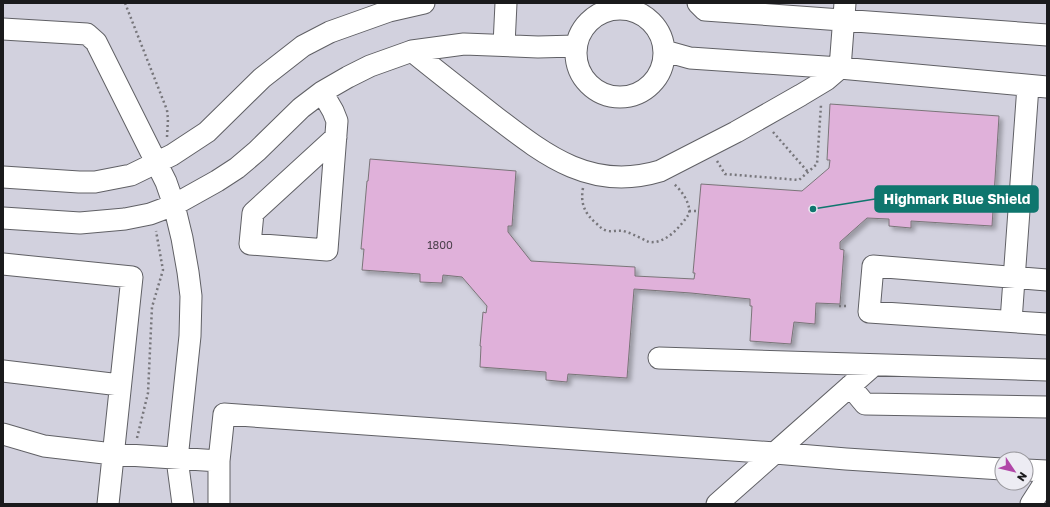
<svg xmlns="http://www.w3.org/2000/svg" width="1050" height="507" viewBox="0 0 1050 507" font-family="'Golos Text',sans-serif">
  <defs>
    <filter id="shadow"><feDropShadow dx="3.5" dy="3.5" stdDeviation="2" flood-color="#0004"/></filter>
  </defs>
  <rect width="100%" height="100%" fill="#e0dfe6"/>
  <path fill="#d2d1de" fill-rule="evenodd" d="M3 3H1047V504H3ZM1002 459H1026V483H1002Z"/>
  <path fill="#e0b1da" stroke="#7a7579" filter="url(#shadow)" d="M830 104 999 116 992 226 911 221V228L889 226V219L867 218 840 242V249L844 250 840 304 816 303 815 324 794 322 791 344 750 341 752 306H750V299L691 293 634 289 627 378 568 374 567 382 546 380V372L480 367 481 346H480L483 312 486 313 487 306 462 277 443 275 442 283 420 282V274L362 270 364 249H361L367 181H368L370 159 516 171 512 226H508V232L531 261 635 267V276L694 279 695 273H693L701 184 802 191 829 168 830 160H827Z"/>
  <g fill="none" stroke-linecap="round" stroke-linejoin="round">
    <g stroke="#606065" stroke-width="23">
      <path id="minor" d="M698 3 705 10 1047 35
        M576 53a44 44 0 1 1 88 0a44 44 0 1 1-88 0Z
        M3 29 87 34 96 42 166 182 174 205 182 238 188 272 191 296 190 336 177 459 183 504
        M504 45 506 3
        M412 51C439 73 466 94 493 115 545 155 591 192 660 171L736 132 801 95 826 80 840 68 845 3
        M665 51 690 58 840 68 1047 87
        M322 92 333 111 337 121 327 250 250 244 253 213 336 137
        M3 177 79 182H95L131 175 172 155 207 132 262 78 303 46 330 32 389 11 424 3
        M3 218 80 223 125 219 150 214 174 205 217 181 237 168 257 151 301 108 322 92 348 77 370 66 412 51 464 44 538 47 576 46
        M3 264 132 277 108 504
        M1047 280 873 266 869 312 1047 324
        M1011 321 1028 86
        M659 358 1047 370
        M3 371 120 385
        M850 386 865 404 1047 407
        M3 434 44 446 113 454 219 461
        M1026 470 1047 471
        M219 504V461L224 414 775 453 846 459 1002 469
        M717 504 874 365
        M1031 504 1047 479"/>
    </g>
    <path stroke="#77767b" stroke-width="2.5" stroke-dasharray="2 3" stroke-linecap="butt" d="M125 3 167 110 168 119 167 137
      M773 132 808 172
      M717 161 725 174 799 180 817 164 821 105
      M583 188C580 204 585 214 597 224 600 227 603 230 608 231 614 232 620 229 626 232 634 234 642 239 649 242 666 244 680 227 689 214 691 203 681 190 673 183
      M689 211H696
      M839 306H846
      M137 438 148 393 152 307 163 270 156 231"/>
    <use href="#minor" stroke="#fff" stroke-width="21"/>
  </g>
  <g text-anchor="middle" stroke-width="3" stroke-linejoin="round" paint-order="stroke">
    <g font-size="11" fill="#4c404c">
      <text x="440" y="249">1800</text>
    </g>
  </g>
  <path fill="none" stroke="#0f766e" stroke-width="1.5" d="M813 209L875 199"/>
  <circle fill="#0f766e" stroke="#edecf3" stroke-width="1.5" cx="813" cy="209" r="4"/>
  <rect fill="#0f766e" stroke="#0f766e" stroke-width="1.5" x="875" y="186" width="163" height="26" rx="4"/>
  <g font-size="14" text-anchor="middle" font-weight="bold" fill="#fff">
    <text x="957" y="204">Highmark Blue Shield</text>
  </g>
  <rect width="1050" height="507" fill="none" stroke="#1a1a1c" stroke-width="8"/>
  <g transform="translate(1014 471) rotate(125)"><circle r="19" fill="#edecf3" stroke="#99989d"/>
  <path d="M0-3L7 15L0 10L-7 15Z" fill="#b147a8"/>
  <text y="-6" font-size="11" font-weight="bold" text-anchor="middle" fill="#1a1a1c">N</text>
  </g>
</svg>
